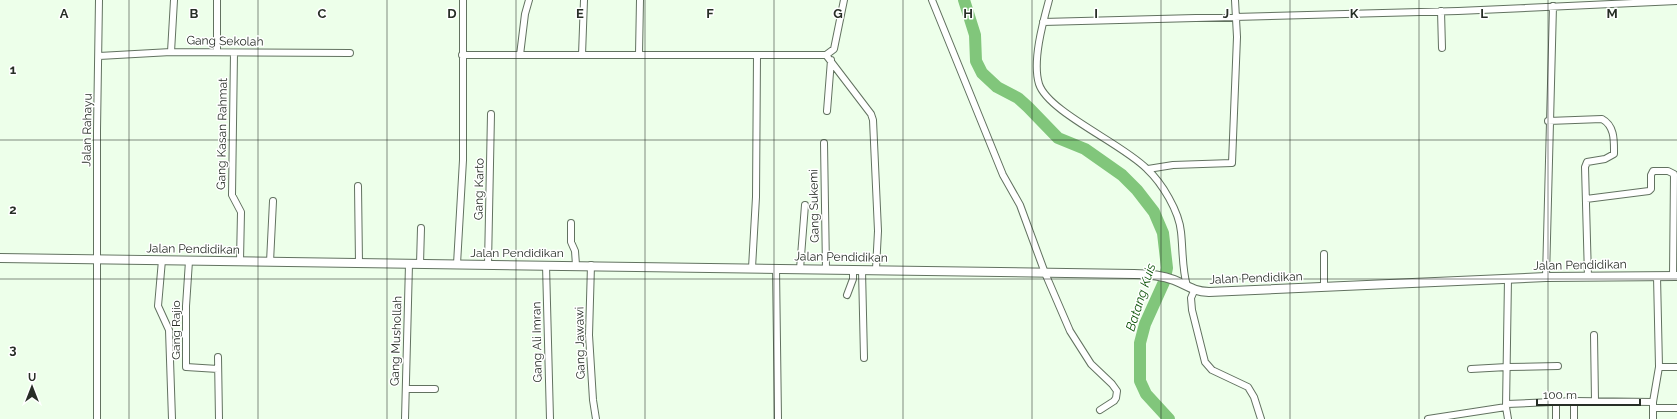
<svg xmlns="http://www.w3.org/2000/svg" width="1677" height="419" viewBox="0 0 1677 419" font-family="Raleway,sans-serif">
  <rect width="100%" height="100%" fill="#edffea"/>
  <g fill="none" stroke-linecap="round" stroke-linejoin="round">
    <path stroke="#81c67b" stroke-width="12" d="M964 0 975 35 976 61 982 73 997 87 1018 98 1028 107 1058 138 1085 149 1122 175 1137 190 1154 212 1163 233 1167 268 1164 282 1145 324 1140 343V381L1146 394 1169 419"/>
    <g stroke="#627260" stroke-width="8">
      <path id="minor" d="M932 0 1003 175 1020 205 1045 273 1070 331 1091 364 1112 384 1117 391 1116 398 1114 401 1100 410
        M1049 0C1043 22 1032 61 1039 84 1048 112 1123 144 1147 169 1162 183 1179 211 1181 232 1183 250 1182 269 1187 286
        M1441 11 1442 48
        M1043 22 1458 11 1677 1
        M171 52 174 0
        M217 52V0
        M234 53 232 195 241 212 240 261
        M639 54 640 0
        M462 55H826L834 49 844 0
        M520 55 525 14 529 0
        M582 55 584 0
        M826 55 871 114 873 120 878 231 876 269
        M99 56 171 52 350 53
        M827 111 831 60
        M1548 121 1602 119C1615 126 1614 141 1614 154L1605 159 1587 162 1585 167 1588 277
        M824 143 826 269
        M1148 169 1173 165 1232 163 1237 37 1235 0
        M358 186 359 263
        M1586 199 1649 191 1651 189V175L1653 171H1668L1674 174 1673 276
        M571 223V242L575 251 576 265
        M1324 254V287
        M162 260 158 306 169 330 172 419
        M189 261 186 306V367L218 369
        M270 262 273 201
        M420 264 421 228
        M457 264 463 160V0
        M488 264 491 114
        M546 265 550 419
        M591 265 589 335 593 400 596 419
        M752 268 756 197 757 55
        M776 268 778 419
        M800 269 805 205
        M862 270 864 358
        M1546 277 1553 6
        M1508 278 1506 407 1508 419
        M1194 291 1191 298 1192 310 1205 362 1212 370 1248 387 1254 397 1261 419
        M847 295 853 279V270
        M1594 335 1595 401
        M218 357 219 419
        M1659 367H1677
        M1471 369 1507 367 1558 366
        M406 389H435
        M1507 404 1574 401 1653 402
        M1653 408H1677
        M97 419V130L99 0
        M405 419 409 264
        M1428 419 1506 407
        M1556 419V402
        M1574 419V401
        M1653 419V402L1659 367 1657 276"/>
    </g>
    <g stroke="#627260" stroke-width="10">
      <path id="secondary" d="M0 258 1134 274C1148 274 1161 275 1174 280 1189 286 1192 291 1209 292L1546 277 1677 276"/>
    </g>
    <use href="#minor" stroke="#fff" stroke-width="6"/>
    <use href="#secondary" stroke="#fff" stroke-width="8"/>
  </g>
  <path fill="none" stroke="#272e26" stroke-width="1" stroke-opacity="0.55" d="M129 0V419M258 0V419M387 0V419M516 0V419M645 0V419M774 0V419M903 0V419M1032 0V419M1161 0V419M1290 0V419M1419 0V419M1548 0V419M0 140H1677M0 279H1677"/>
  <g text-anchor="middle" stroke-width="3" stroke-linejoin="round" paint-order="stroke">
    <g font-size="12" fill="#272e26" stroke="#fff">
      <text transform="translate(225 41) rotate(1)" y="4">Gang Sekolah</text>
      <text transform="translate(87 130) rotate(-89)" y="4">Jalan Rahayu</text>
      <text transform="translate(222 134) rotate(-89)" y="4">Gang Kasan Rahmat</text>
      <text transform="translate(479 189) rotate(-89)" y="4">Gang Karto</text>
      <text transform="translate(814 206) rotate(-91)" y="4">Gang Sukemi</text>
      <text transform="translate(193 249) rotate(1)" y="4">Jalan Pendidikan</text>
      <text x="517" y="257">Jalan Pendidikan</text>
      <text transform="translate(841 257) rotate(1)" y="4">Jalan Pendidikan</text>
      <text transform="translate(1580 265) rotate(-1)" y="4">Jalan Pendidikan</text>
      <text transform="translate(1256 278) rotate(-2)" y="4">Jalan Pendidikan</text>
      <text transform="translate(176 330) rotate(-90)" y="4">Gang Rajio</text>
      <text transform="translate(396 341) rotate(-88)" y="4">Gang Mushollah</text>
      <text transform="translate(537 342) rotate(-91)" y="4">Gang Ali Imran</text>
      <text transform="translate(580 343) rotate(-91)" y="4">Gang Jawawi</text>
    </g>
    <g font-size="13" font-style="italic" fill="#0e5509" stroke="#fff">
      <text transform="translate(1140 297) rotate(-72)" y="5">Batang Kuis</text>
    </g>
  </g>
  <g font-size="13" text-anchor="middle" font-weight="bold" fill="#272e26" stroke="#fff" stroke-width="3" stroke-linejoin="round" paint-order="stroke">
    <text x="64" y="18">A</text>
    <text x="194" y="18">B</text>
    <text x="322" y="18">C</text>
    <text x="452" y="18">D</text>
    <text x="580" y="18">E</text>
    <text x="710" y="18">F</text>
    <text x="838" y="18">G</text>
    <text x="968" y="18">H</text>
    <text x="1096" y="18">I</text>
    <text x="1226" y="18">J</text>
    <text x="1354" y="18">K</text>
    <text x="1484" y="18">L</text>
    <text x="1612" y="18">M</text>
    <text x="13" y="74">1</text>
    <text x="13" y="214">2</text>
    <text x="13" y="354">3</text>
  </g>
  <g transform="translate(32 387)" stroke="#ffffff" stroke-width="3" paint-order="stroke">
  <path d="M0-3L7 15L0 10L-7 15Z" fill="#272e26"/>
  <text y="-6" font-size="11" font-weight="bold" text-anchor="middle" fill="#272e26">U</text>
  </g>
  <path d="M1537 399v6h103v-6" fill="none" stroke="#272e26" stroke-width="2"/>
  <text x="1543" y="399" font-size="12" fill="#272e26" stroke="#ffffff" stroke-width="3" paint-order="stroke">100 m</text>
</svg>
